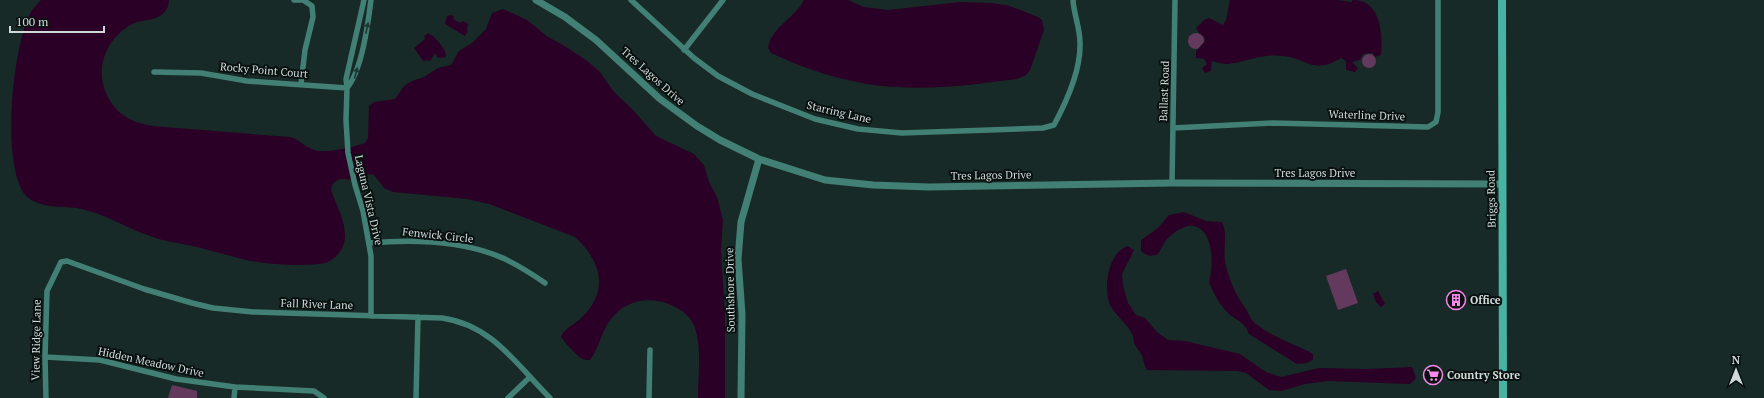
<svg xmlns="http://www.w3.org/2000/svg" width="1764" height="398" viewBox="0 0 1764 398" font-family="'PT Serif',serif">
  <rect width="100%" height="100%" fill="#182a27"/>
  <path fill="#64395e" d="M1188 41a8 8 0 1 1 16 0a8 8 0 1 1-16 0Z
    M1362 61a7 7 0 1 1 14 0a7 7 0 1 1-14 0Z
    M1346 269 1358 303 1338 310 1326 276Z
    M172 385 197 391V398H168Z"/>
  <path fill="#2a0026" d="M41 0H169C169 7 165 14 158 17 150 21 140 20 132 24 102 41 92 77 113 105 122 118 136 123 152 126L290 137C299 139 304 146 312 149 322 155 354 147 365 143L368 138 369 106 374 102 395 99 404 86 412 81 424 77 438 68 451 65 459 51 472 43 486 29 492 13 503 9 527 20 548 37 563 45 586 60 600 72 614 92 633 110 656 136 694 154 704 165 709 182 717 197 723 220 721 251 725 316V398H698C698 375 702 350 695 328 692 319 685 312 677 308 655 296 628 297 611 319 601 331 600 347 590 360 587 360 584 360 581 358 577 356 562 340 561 336 566 327 574 325 581 318 610 291 601 261 575 237L489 204 467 199 393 192 384 188 374 175 368 174 367 183C355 181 334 172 331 190 337 208 354 234 339 253 336 257 330 262 325 263 307 267 265 264 246 260 230 256 213 251 197 247 181 243 165 242 150 236 128 229 107 215 85 210 66 204 45 211 27 197 0 169 12 47 31 12 34 7 38 4 41 0Z
    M804 0H848L864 7 888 10 960 2 992 3 1010 6 1038 17 1042 20 1044 30 1030 70 1026 75 1017 79C978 84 936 90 896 87 854 85 809 71 771 53L768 48C771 27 795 18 804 0Z
    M1230 0H1338L1351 2 1353 0C1381 0 1383 34 1381 55L1375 57 1373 53 1363 54 1360 60 1352 62 1358 68 1355 72 1346 70V61L1341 58C1313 75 1309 59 1283 56 1264 53 1246 62 1227 64 1223 64 1217 62 1212 61L1211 71 1205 73 1202 68 1207 64 1204 59 1196 58V51L1205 41 1204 36 1199 33 1196 28 1204 20 1209 18 1223 25 1226 20Z
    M450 15 454 16 453 19 460 23 463 21 468 24 467 30 468 31 465 36 445 24 447 16Z
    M429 33 430 35H432C437 41 447 49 446 57L438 58 435 53 430 61 426 60 424 62 414 48 425 39 424 36Z
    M1184 212 1206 221 1222 222C1228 234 1223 249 1225 261 1229 280 1235 294 1246 309 1249 314 1251 320 1256 324 1271 336 1290 343 1308 351L1313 354V360L1307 363 1297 364 1249 334C1245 322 1237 321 1228 313 1220 305 1215 296 1210 285 1208 281 1211 276 1211 271 1213 256 1211 230 1194 226 1186 224 1172 233 1167 239 1163 243 1161 250 1158 254 1150 257 1147 256 1141 251V240L1158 228 1169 215Z
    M1128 246 1134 250 1122 274 1123 286 1128 303 1136 315 1145 318 1157 332 1168 340 1185 341 1240 354 1266 372 1281 377 1319 368 1366 369 1412 367 1416 378 1410 384 1328 381 1305 384 1281 391 1269 390 1246 373 1237 371 1147 370C1144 365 1144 362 1142 356 1141 352 1136 348 1134 343 1133 340 1134 337 1132 334 1127 323 1115 315 1110 305 1103 289 1108 251 1128 246Z
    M1378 291 1385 304 1381 307 1376 302 1373 294Z"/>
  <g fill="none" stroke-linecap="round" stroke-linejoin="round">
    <path stroke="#428075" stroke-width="5.5" d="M294 0H303L312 6 313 17 305 50 301 84
      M364 0 346 79 347 88 346 120 348 153 355 185 363 211 371 256V316
      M631 0 694 58 718 76 752 94 815 119 858 129 902 133 1043 128 1054 125C1067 101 1081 71 1080 43 1080 28 1074 15 1073 0
      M684 50 723 0
      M154 72 201 73 247 81 347 88
      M347 88C362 70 368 24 371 0
      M1173 128 1273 123 1428 127 1436 122 1438 112V0
      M1172 183 1175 0
      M369 243C414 239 464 240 505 259 519 266 532 274 545 283
      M45 357 100 360 176 379 235 387 314 391 324 398
      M46 398 45 357 47 291 61 262 67 261 144 289 192 303 213 308 253 312 442 318C492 325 516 364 550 398
      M234 398 235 387
      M416 398 418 317
      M508 398 530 377
      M649 398 650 350"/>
    <path stroke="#428075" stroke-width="7" d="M536 0 565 17 596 40 660 99 697 126 720 140 759 159 825 180 873 185 929 187 1172 183 1501 184
      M741 398 742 314 738 259 741 222 759 159"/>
    <path stroke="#48b3a3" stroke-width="8" d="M1502 0 1503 398"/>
  </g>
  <defs><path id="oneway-solid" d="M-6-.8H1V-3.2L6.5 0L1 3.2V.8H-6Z"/></defs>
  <g fill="#1d3833">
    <use href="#oneway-solid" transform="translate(367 28) rotate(-78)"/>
    <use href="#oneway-solid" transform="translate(356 73) rotate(-75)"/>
  </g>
  <defs>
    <g id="building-ring" transform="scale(1)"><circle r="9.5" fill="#091110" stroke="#f888ea" stroke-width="1.5"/><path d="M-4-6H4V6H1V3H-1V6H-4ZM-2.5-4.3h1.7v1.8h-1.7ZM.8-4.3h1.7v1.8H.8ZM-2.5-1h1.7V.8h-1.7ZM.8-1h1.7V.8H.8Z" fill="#f888ea"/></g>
    <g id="supermarket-ring" transform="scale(1)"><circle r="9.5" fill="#091110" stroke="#f888ea" stroke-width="1.5"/><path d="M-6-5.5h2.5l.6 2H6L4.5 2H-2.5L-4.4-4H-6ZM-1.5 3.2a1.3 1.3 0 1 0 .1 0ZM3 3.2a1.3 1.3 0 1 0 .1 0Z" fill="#f888ea"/></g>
  </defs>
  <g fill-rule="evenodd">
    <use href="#building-ring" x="1456" y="300"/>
    <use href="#supermarket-ring" x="1433" y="375"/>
  </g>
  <g text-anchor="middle" stroke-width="4" stroke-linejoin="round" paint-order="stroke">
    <g font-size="11" fill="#cfdad8" stroke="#091110">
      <text transform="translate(264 70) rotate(5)" y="4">Rocky Point Court</text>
      <text transform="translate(653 76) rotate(42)" y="4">Tres Lagos Drive</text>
      <text transform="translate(1164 91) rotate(-88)" y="4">Ballast Road</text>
      <text transform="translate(839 112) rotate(13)" y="4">Starring Lane</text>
      <text transform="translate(1367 115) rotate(2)" y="4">Waterline Drive</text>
      <text x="1315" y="177">Tres Lagos Drive</text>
      <text transform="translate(991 175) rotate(-1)" y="4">Tres Lagos Drive</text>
      <text transform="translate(1491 199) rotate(-91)" y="4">Briggs Road</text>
      <text transform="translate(369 200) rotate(77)" y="4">Laguna Vista Drive</text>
      <text transform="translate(438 235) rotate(6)" y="4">Fenwick Circle</text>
      <text transform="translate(730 290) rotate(-91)" y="4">Southshore Drive</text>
      <text transform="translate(317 304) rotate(2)" y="4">Fall River Lane</text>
      <text transform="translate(36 340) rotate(-89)" y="4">View Ridge Lane</text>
      <text transform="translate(151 362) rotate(12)" y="4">Hidden Meadow Drive</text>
    </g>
    <g font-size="11" font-weight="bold" fill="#cfdad8" stroke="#091110" text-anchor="start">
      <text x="1470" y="304">Office</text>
      <text x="1447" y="379">Country Store</text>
    </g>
  </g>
  <g transform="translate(1736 370)" stroke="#091110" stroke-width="3" paint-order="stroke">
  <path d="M0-3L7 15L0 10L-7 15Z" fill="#cfdad8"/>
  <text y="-6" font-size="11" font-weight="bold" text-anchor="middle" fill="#cfdad8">N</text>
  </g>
  <path d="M10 26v6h94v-6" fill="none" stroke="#cfdad8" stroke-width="2"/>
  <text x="16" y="26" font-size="12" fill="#cfdad8" stroke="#091110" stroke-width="3" paint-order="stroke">100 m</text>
</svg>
